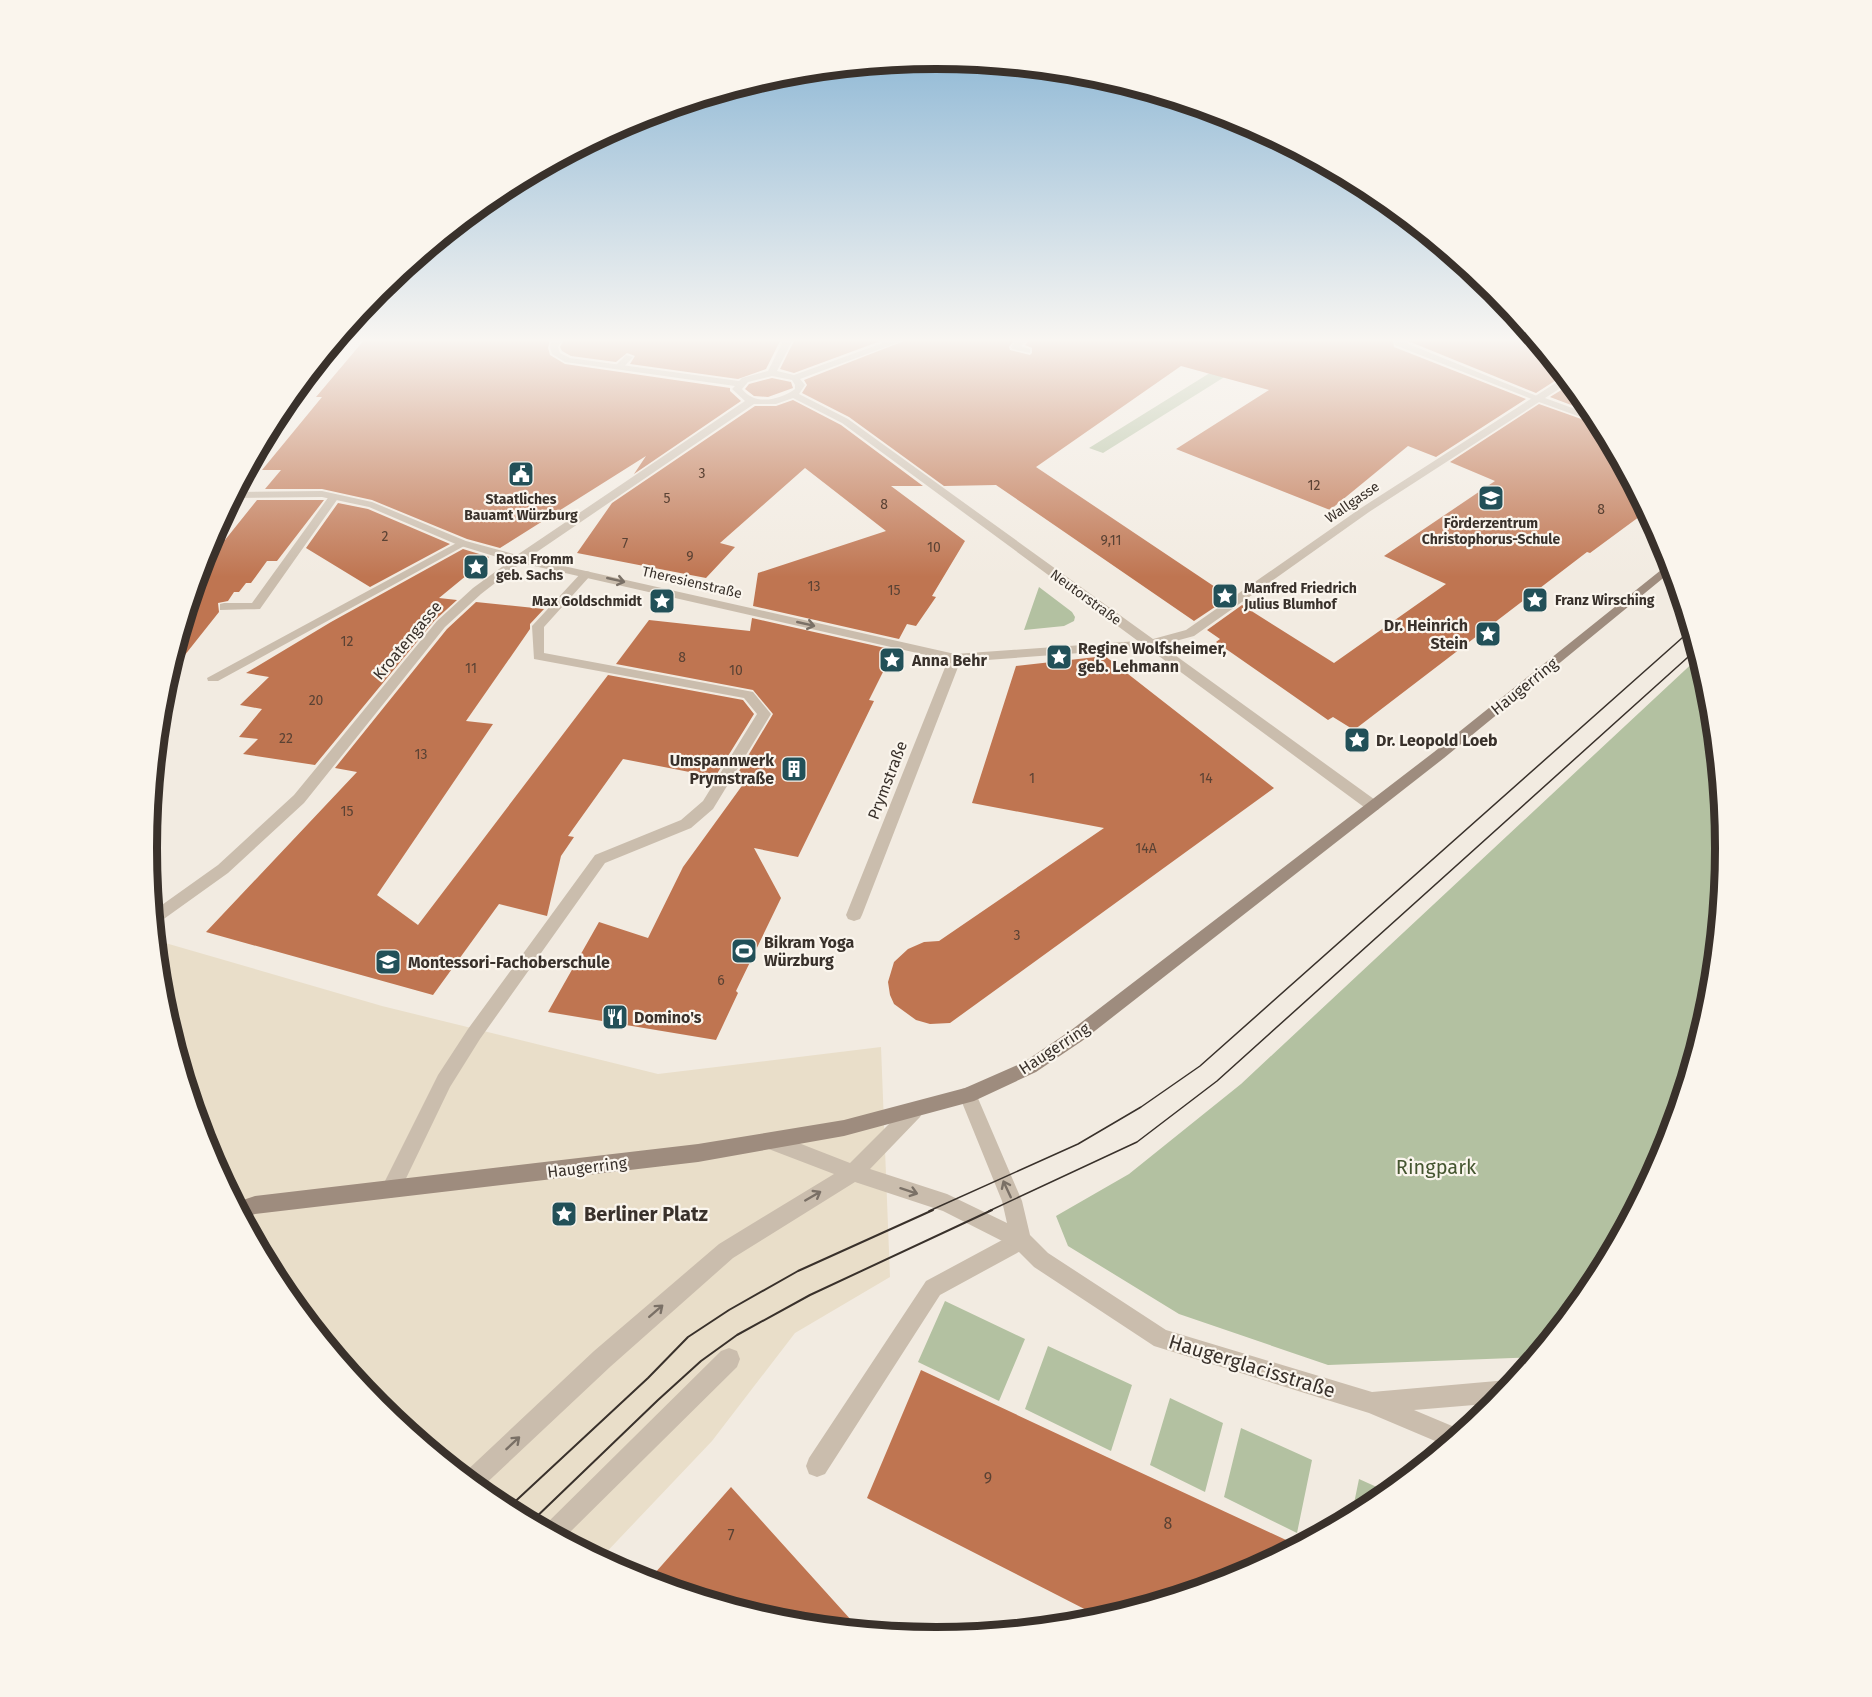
<svg xmlns="http://www.w3.org/2000/svg" width="1872" height="1697" viewBox="0 0 1872 1697" font-family="'Fira Sans',sans-serif">
  <rect width="100%" height="100%" fill="#f2ebe1"/>
  <path fill="#b3c1a1" d="M1221 366 1234 371 1103 453 1089 448Z
    M1039 587 1072 612 1075 617 1074 621 1064 626 1024 630Z
    M1699 657 1711 695 1726 849 1711 1003 1666 1151 1593 1288 1536 1357 1328 1365 1179 1314 1068 1246 1056 1216 1129 1174 1241 1084Z
    M945 1301 1025 1339 999 1401 918 1362Z
    M1048 1346 1132 1385 1111 1451 1025 1409Z
    M1170 1398 1223 1423 1205 1492 1150 1465Z
    M1241 1428 1312 1460 1297 1533 1224 1497Z
    M1359 1479 1390 1493 1375 1506 1351 1518Z"/>
  <path fill="#e9dec9" d="M155 940 382 1006 658 1074 881 1047 890 1277 795 1333 712 1441 599 1560 497 1505 377 1407 279 1287 206 1150 161 1002Z"/>
  <path fill="#bf7551" d="M365 339H550L548 348 550 355 565 364 730 388V391L741 401 634 474 646 456 500 548 467 539 372 500 322 489H265L281 470H262L322 397H316Z
    M564 339H781L766 369 738 379 630 364 635 356 627 353 616 362 571 356 562 351 560 347Z
    M795 339H886L794 373 780 369Z
    M909 339H1015L1009 347 1010 350 1030 355 1032 353V348L1025 345 1030 339H1393L1394 347 1526 399 1436 457 1408 446 1330 510 1176 449 1269 390 1181 366 1036 467 1230 597 1194 621 996 485 944 486 849 417 802 393 807 385 804 380Z
    M1403 339H1535L1564 375 1536 393Z
    M772 378 791 382 793 388 768 397 754 396 745 389 749 384Z
    M1571 384 1593 410 1595 414 1550 397Z
    M793 400 841 425 923 486H891L965 541 932 596 936 597 916 626 907 624 899 639 753 606 758 573 886 531 805 468 720 543 735 547 706 578 577 553 612 503 755 406H776Z
    M1539 404 1601 426 1647 511 1590 553 1587 552 1354 730 1333 717 1328 720 1216 642 1220 639 1207 630 1242 605 1334 663 1446 584 1384 556 1495 481 1450 462Z
    M257 500H324L277 561H267L251 583H246L239 592H234L228 601 218 603 219 612 169 675 206 546 210 539 225 540Z
    M338 503 368 509 450 544 370 587 306 548Z
    M463 549 489 557 439 598 457 600 435 620 315 765 243 754 258 739 239 737 262 709 240 705 269 677 246 673 331 622Z
    M476 602 544 609 530 624V629L466 721 493 724 377 895 418 925 608 675 743 700 754 714 715 777 623 759 568 836 574 837 561 856 547 916 499 904 433 995 206 932 357 772 335 768 447 629Z
    M752 618 894 650 869 700 874 701 798 857 754 848 781 898 736 991 738 993 716 1040 548 1012 599 922 648 938 683 867 744 783 733 781 773 714 753 690 616 664 649 620 750 631Z
    M1105 656 1274 788 950 1023 930 1024 916 1020 894 1004 890 995 888 982 894 962 908 949 924 942 939 941 1104 828 972 803 1016 666Z
    M921 1370 1107 1457 1299 1546 1238 1578 1104 1619 867 1498Z
    M731 1487 861 1631 782 1623 647 1582Z"/>
  <g fill="none" stroke-linecap="round" stroke-linejoin="round">
    <path fill="#cabdad" fill-rule="evenodd" d="M1018 339H1028L1021 346 1030 349V353L1012 349 1011 347Z
      M1395 341H1401L1542 398 1534 400 1395 345Z
      M626 355 633 357 622 369H616V365Z
      M334 494 339 497 260 609 220 610V604L224 603H252L330 495Z
      M462 540 468 543 466 545 218 681H208L207 678Z
      M586 571 590 572V576L544 627V653L748 691 753 692 771 714 713 809 691 828 605 863 480 1039 450 1087 398 1195 391 1198 384 1195 381 1189 438 1075 468 1029 595 855 681 820 703 801 757 714 744 698 534 659 532 626 582 572Z
      M1021 1230 1028 1233 1031 1240 1028 1247 940 1295 825 1474 817 1477 809 1474 806 1466 809 1458 926 1281Z
      M729 1348 737 1351 740 1359 737 1367 562 1540 541 1529 721 1351Z"/>
    <path fill="#cabdad" fill-rule="evenodd" d="M553 339H562L558 347 560 353 570 358 739 381 742 378 768 371 784 339H793L777 371 794 375 894 339H907L800 379 805 385 799 394 848 419 1153 639 1186 630 1361 508 1565 377 1570 382 1545 398 1597 417 1600 424 1539 402 1369 512 1194 636 1161 645 1378 802 1380 806 1378 810H1368L1148 648 960 662 862 915 860 919 854 921 848 919 846 915 948 660 521 563 481 594 445 627 304 803 228 873 154 926 152 912 218 865 294 795 437 621 473 588 510 561 458 545 369 507 322 497 232 498 235 492 322 491 372 502 466 541 517 555 745 401 732 389 735 386 565 362 552 354 550 347ZM772 376 792 380 795 385V389C780 400 755 406 742 389L748 382ZM793 398 842 423 1138 641 955 654 528 558 754 404H776Z
      M968 1087 974 1089 1022 1201 1030 1235 1048 1253 1166 1330 1372 1392 1508 1380 1515 1383 1498 1403 1414 1410 1464 1431 1447 1446 1369 1413 1154 1346 1034 1267 1014 1247 943 1211 855 1182 733 1258 610 1367 479 1490 461 1476 594 1351 719 1244 834 1174 766 1148 764 1142 766 1136 773 1133 850 1163 908 1105 914 1103 920 1105 923 1111 920 1117 870 1169 947 1194 1007 1223 1002 1201 959 1095 962 1089Z"/>
    <path fill="#9e8c7e" fill-rule="evenodd" d="M1671 562 1673 570 1444 758 1082 1041 1036 1072 974 1101 844 1136 698 1162 255 1214 242 1219 234 1203 255 1196 698 1144 844 1120 965 1088 1024 1062 1070 1031 1434 752Z"/>
    <path stroke="#39312b" stroke-width="1.5" d="M929 1211 1078 1144 1141 1107 1200 1066 1691 630
      M989 1211 1137 1142 1217 1081 1697 649"/>
    <path stroke="#39312b" stroke-width="2" d="M506 1510 648 1378 688 1337 729 1310 798 1271 933 1210
      M530 1523 658 1400 701 1361 737 1335 810 1295 992 1210"/>
  </g>
  <defs><path id="oneway-shaft" d="M-6 0H5M1.5-3L5.5 0L1.5 3" fill="none" stroke-width="1.6" stroke-linecap="round" stroke-linejoin="round" transform="scale(1.5)"/></defs>
  <g stroke="#7a7066">
    <use href="#oneway-shaft" transform="translate(616 580) rotate(13)"/>
    <use href="#oneway-shaft" transform="translate(806 624) rotate(13)"/>
    <use href="#oneway-shaft" transform="translate(1007 1189) rotate(-115)"/>
    <use href="#oneway-shaft" transform="translate(909 1191) rotate(18)"/>
    <use href="#oneway-shaft" transform="translate(813 1196) rotate(-30)"/>
    <use href="#oneway-shaft" transform="translate(656 1311) rotate(-41)"/>
    <use href="#oneway-shaft" transform="translate(513 1443) rotate(-43)"/>
  </g>
  <linearGradient id="sky" x2="0" y2="1"><stop stop-color="#7fafd1"/><stop offset="0.59" stop-color="#f9f6f2"/><stop offset="1" stop-color="#f9f6f2" stop-opacity="0"/></linearGradient>
  <rect width="1872" height="577" fill="url(#sky)"/>
  <defs>
    <g id="civic-square" transform="scale(1.35)"><rect x="-9" y="-9" width="18" height="18" rx="4" fill="#225058" stroke="#faf5ed"/><path d="M-.6-6.5H3V-4.5H.6V-3L4-1V1h2V6H-6V1h2V-1L-.6-3ZM-1.2 2.5V6h2.4V2.5Z" fill="#fff"/></g>
    <g id="school-square" transform="scale(1.35)"><rect x="-9" y="-9" width="18" height="18" rx="4" fill="#225058" stroke="#faf5ed"/><path d="M0-5L7-2L0 1L-7-2ZM-4 1L0 2.5L4 1V4Q0 6-4 4Z" fill="#fff"/></g>
    <g id="sight-square" transform="scale(1.35)"><rect x="-9" y="-9" width="18" height="18" rx="4" fill="#225058" stroke="#faf5ed"/><path d="M0-6L1.8-2.2L6-1.7L2.9 1.2L3.7 5.4L0 3.3L-3.7 5.4L-2.9 1.2L-6-1.7L-1.8-2.2Z" fill="#fff"/></g>
    <g id="building-square" transform="scale(1.35)"><rect x="-9" y="-9" width="18" height="18" rx="4" fill="#225058" stroke="#faf5ed"/><path d="M-4-6H4V6H1V3H-1V6H-4ZM-2.5-4.3h1.7v1.8h-1.7ZM.8-4.3h1.7v1.8H.8ZM-2.5-1h1.7V.8h-1.7ZM.8-1h1.7V.8H.8Z" fill="#fff"/></g>
    <g id="stadium-square" transform="scale(1.35)"><rect x="-9" y="-9" width="18" height="18" rx="4" fill="#225058" stroke="#faf5ed"/><path d="M0-5a6.5 5 0 1 0 0 10a6.5 5 0 1 0 0-10ZM-3.5-1.8h7v3.6h-7Z" fill="#fff"/></g>
    <g id="restaurant-square" transform="scale(1.35)"><rect x="-9" y="-9" width="18" height="18" rx="4" fill="#225058" stroke="#faf5ed"/><path d="M-5-6h1v4h1v-4h1v4h1v-4h1v5L-1.5 .5V6h-2V.5L-5-1ZM5-6V6H3V1.5H1.5Q1.5-4 5-6Z" fill="#fff"/></g>
  </defs>
  <g fill-rule="evenodd">
    <use href="#civic-square" x="521" y="474"/>
    <use href="#school-square" x="1491" y="498"/>
    <use href="#sight-square" x="476" y="567"/>
    <use href="#sight-square" x="1225" y="596"/>
    <use href="#sight-square" x="1535" y="600"/>
    <use href="#sight-square" x="662" y="601"/>
    <use href="#sight-square" x="1488" y="634"/>
    <use href="#sight-square" x="1059" y="657"/>
    <use href="#sight-square" x="892" y="660"/>
    <use href="#sight-square" x="1357" y="740"/>
    <use href="#building-square" x="794" y="769"/>
    <use href="#stadium-square" x="744" y="951"/>
    <use href="#school-square" x="388" y="962"/>
    <use href="#restaurant-square" x="615" y="1017"/>
    <use href="#sight-square" x="564" y="1214"/>
  </g>
  <g text-anchor="middle" stroke-width="4.5" stroke-linejoin="round" paint-order="stroke">
    <g font-size="14" fill="#5a4234">
      <text x="702" y="478">3</text>
      <text x="1314" y="490">12</text>
      <text x="667" y="503">5</text>
      <text x="884" y="509">8</text>
      <text x="1601" y="514">8</text>
      <text x="385" y="541">2</text>
      <text x="1111" y="545">9,11</text>
      <text x="625" y="548">7</text>
      <text x="934" y="552">10</text>
      <text x="690" y="561">9</text>
      <text x="814" y="591">13</text>
      <text x="894" y="595">15</text>
      <text x="347" y="646">12</text>
      <text x="682" y="662">8</text>
      <text x="471" y="673">11</text>
      <text x="736" y="675">10</text>
      <text x="316" y="705">20</text>
      <text x="286" y="743">22</text>
      <text x="421" y="759">13</text>
      <text x="1032" y="783">1</text>
      <text x="1206" y="783">14</text>
      <text x="347" y="816">15</text>
      <text x="1146" y="853">14A</text>
      <text x="1017" y="940">3</text>
      <text x="721" y="985">6</text>
    </g>
    <g font-size="14" font-weight="bold" fill="#39312b" stroke="#faf5ed" text-anchor="start">
      <text x="521" y="504" text-anchor="middle">Staatliches<tspan x="521" dy="16">Bauamt Würzburg</tspan></text>
      <text x="1491" y="528" text-anchor="middle">Förderzentrum<tspan x="1491" dy="16">Christophorus-Schule</tspan></text>
      <text x="496" y="564">Rosa Fromm<tspan x="496" dy="16">geb. Sachs</tspan></text>
      <text x="1244" y="593">Manfred Friedrich<tspan x="1244" dy="16">Julius Blumhof</tspan></text>
      <text x="1555" y="605">Franz Wirsching</text>
      <text x="642" y="606" text-anchor="end">Max Goldschmidt</text>
    </g>
    <g font-size="14" fill="#39312b" stroke="#faf5ed">
      <text transform="translate(1352 502) rotate(-34)" y="5">Wallgasse</text>
      <text transform="translate(692 582) rotate(13)" y="5">Theresienstraße</text>
      <text transform="translate(1086 597) rotate(36)" y="5">Neutorstraße</text>
    </g>
    <g font-size="16" font-weight="bold" fill="#39312b" stroke="#faf5ed" text-anchor="start">
      <text x="1468" y="631" text-anchor="end">Dr. Heinrich<tspan x="1468" dy="18">Stein</tspan></text>
      <text x="1078" y="654">Regine Wolfsheimer,<tspan x="1078" dy="18">geb. Lehmann</tspan></text>
      <text x="912" y="666">Anna Behr</text>
      <text x="1376" y="746">Dr. Leopold Loeb</text>
      <text x="774" y="766" text-anchor="end">Umspannwerk<tspan x="774" dy="18">Prymstraße</tspan></text>
      <text x="764" y="948">Bikram Yoga<tspan x="764" dy="18">Würzburg</tspan></text>
      <text x="408" y="968">Montessori-Fachoberschule</text>
      <text x="634" y="1023">Domino's</text>
    </g>
    <g font-size="16" fill="#39312b" stroke="#faf5ed">
      <text transform="translate(407 640) rotate(-50)" y="6">Kroatengasse</text>
      <text transform="translate(1524 686) rotate(-39)" y="6">Haugerring</text>
      <text transform="translate(887 780) rotate(-69)" y="6">Prymstraße</text>
      <text transform="translate(1054 1048) rotate(-33)" y="6">Haugerring</text>
      <text transform="translate(587 1167) rotate(-7)" y="6">Haugerring</text>
    </g>
    <g font-size="16" fill="#5a4234">
      <text x="988" y="1484">9</text>
      <text x="1168" y="1529">8</text>
      <text x="731" y="1541">7</text>
    </g>
    <g font-size="20" fill="#455630" stroke="#faf5ed">
      <text x="1436" y="1174">Ringpark</text>
    </g>
    <g font-size="20" font-weight="bold" fill="#39312b" stroke="#faf5ed" text-anchor="start">
      <text x="584" y="1221">Berliner Platz</text>
    </g>
    <g font-size="20" fill="#39312b" stroke="#faf5ed">
      <text transform="translate(1252 1366) rotate(17)" y="7">Haugerglacisstraße</text>
    </g>
  </g>
  <path d="M0 0H1872V1697H0ZM157 848a779 779 0 1 1 1558 0a779 779 0 1 1-1558 0Z" fill="#faf5ed" fill-rule="evenodd"/>
  <path fill="none" stroke="#39312b" stroke-width="8" d="M157 848a779 779 0 1 1 1558 0a779 779 0 1 1-1558 0Z"/>
</svg>
